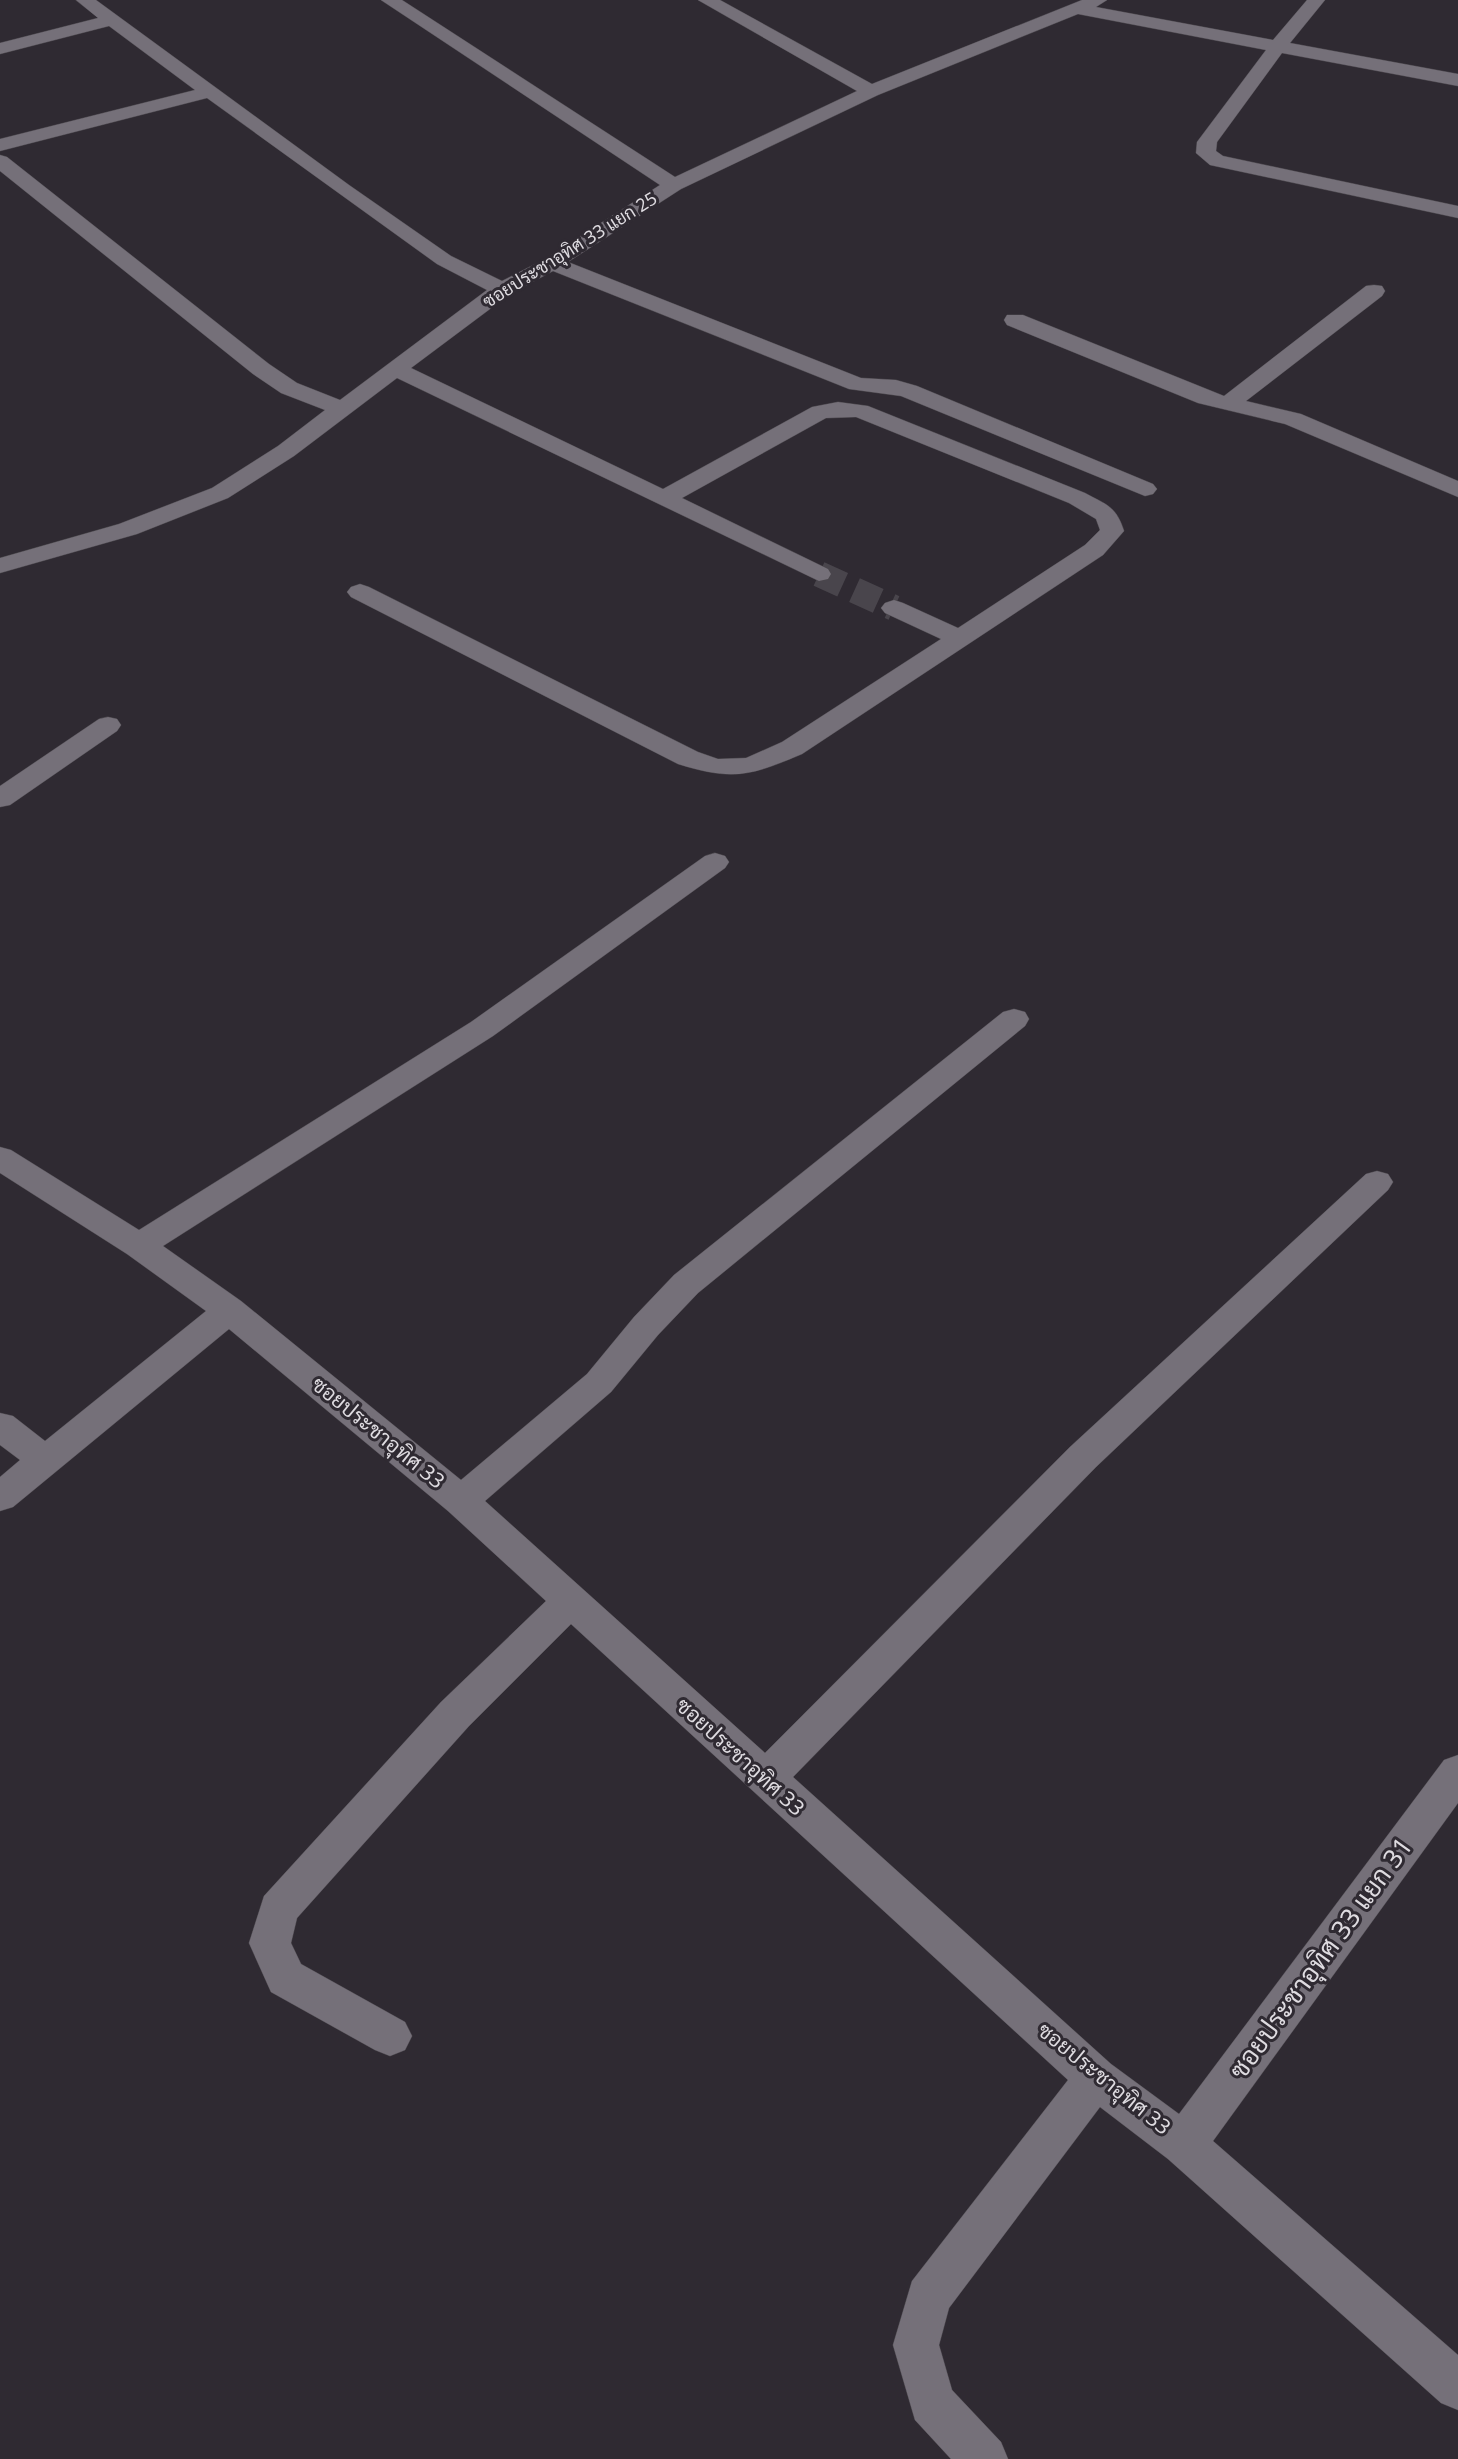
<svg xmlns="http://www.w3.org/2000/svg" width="1458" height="2459" viewBox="0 0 1458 2459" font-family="'Noto Sans',Sarabun,sans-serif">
  <rect width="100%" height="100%" fill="#2f2a32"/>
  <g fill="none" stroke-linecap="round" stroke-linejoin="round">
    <path stroke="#49454c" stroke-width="26" stroke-dasharray="26 13" stroke-linecap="butt" d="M819 574 894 608"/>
    <g stroke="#4b474d" stroke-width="1">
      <path id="minor" d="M76 0H96L349 185 451 256 502 281 545 259 660 185 381 0H402L675 177 857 91 698 0H720L872 84 1082 0H1107L1096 7 1273 40 1307 0H1325L1290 43 1458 74V86L1282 53 1217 142 1216 151 1223 156 1458 206V218L1210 165 1196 153 1197 142 1266 50 1078 14 878 95 681 189 568 262 861 378 896 380 917 386 1153 484 1157 489 1153 494 1145 496 901 396 849 389 553 271 510 294 411 368 663 489 812 407 838 402 868 406 1085 493C1107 505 1116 506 1124 531L1103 555 802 754C750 776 733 781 678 764L351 597 347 592 351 587 360 584 369 587 698 752 718 759 746 758 782 742 941 639 885 613 881 608 885 603 894 600 903 603 958 628 1085 545 1100 530 1096 519 1069 503 856 417 826 418 682 498 828 569 831 574 828 579 819 581 397 378 294 456 228 498 137 534 0 573V558L119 524 212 488 278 446 325 410 281 393 253 374 0 171V155L7 157 269 364 297 383 340 400 487 290 437 264 207 98 0 151V139L195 90 109 26 0 54V43L98 18Z
        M1374 285 1382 286 1385 291 1382 296 1246 401 1301 414 1458 481V497L1285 424 1198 403 1007 325 1004 320 1007 315H1023L1224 396 1366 286Z
        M108 717 117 719 121 725 117 731 10 805 0 807V786L99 719Z
        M715 853 725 856 729 862 725 868 493 1036 163 1246 241 1301 461 1480 587 1374 634 1317 674 1275 1003 1012 1014 1009 1025 1012 1029 1019 1025 1026 698 1293 658 1335 611 1392 485 1501 765 1753 1070 1447 1366 1174 1377 1171 1388 1174 1393 1182 1388 1190 1096 1467 793 1777 1111 2064 1179 2114 1444 1760 1458 1755V1803L1213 2141 1458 2355V2410L1441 2403 1168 2159 1100 2107 949 2308 939 2345 952 2390 1001 2442 1008 2459H951L915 2420 893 2345 912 2281 1068 2080 571 1624 469 1726 297 1918 291 1943 301 1964 405 2022 412 2036 405 2050 390 2056 375 2050 271 1992 249 1943 264 1896 441 1702 546 1601 448 1511 229 1329 13 1507 0 1511V1477L20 1460 0 1445V1413L13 1416 45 1441 206 1311 127 1254 0 1173V1147L11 1150 139 1230 471 1022 705 856Z"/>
    </g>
    <use href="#minor" fill="#757079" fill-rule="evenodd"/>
  </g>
  <g text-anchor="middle" stroke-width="6" stroke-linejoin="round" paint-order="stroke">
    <g font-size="18" fill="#dedbe0" stroke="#2f2a32">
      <text transform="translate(570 250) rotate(-32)" y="6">ซอยประชาอุทิศ 33 แยก 25</text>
    </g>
    <g font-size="21" fill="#dedbe0" stroke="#2f2a32">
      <text transform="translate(378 1433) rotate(39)" y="7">ซอยประชาอุทิศ 33</text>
      <text transform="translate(740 1757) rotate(42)" y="7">ซอยประชาอุทิศ 33</text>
      <text transform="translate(1104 2079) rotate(39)" y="7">ซอยประชาอุทิศ 33</text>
    </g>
    <g font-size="26" fill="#dedbe0" stroke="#2f2a32">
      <text transform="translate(1321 1958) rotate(-54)" y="9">ซอยประชาอุทิศ 33 แยก 31</text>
    </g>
  </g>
</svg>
